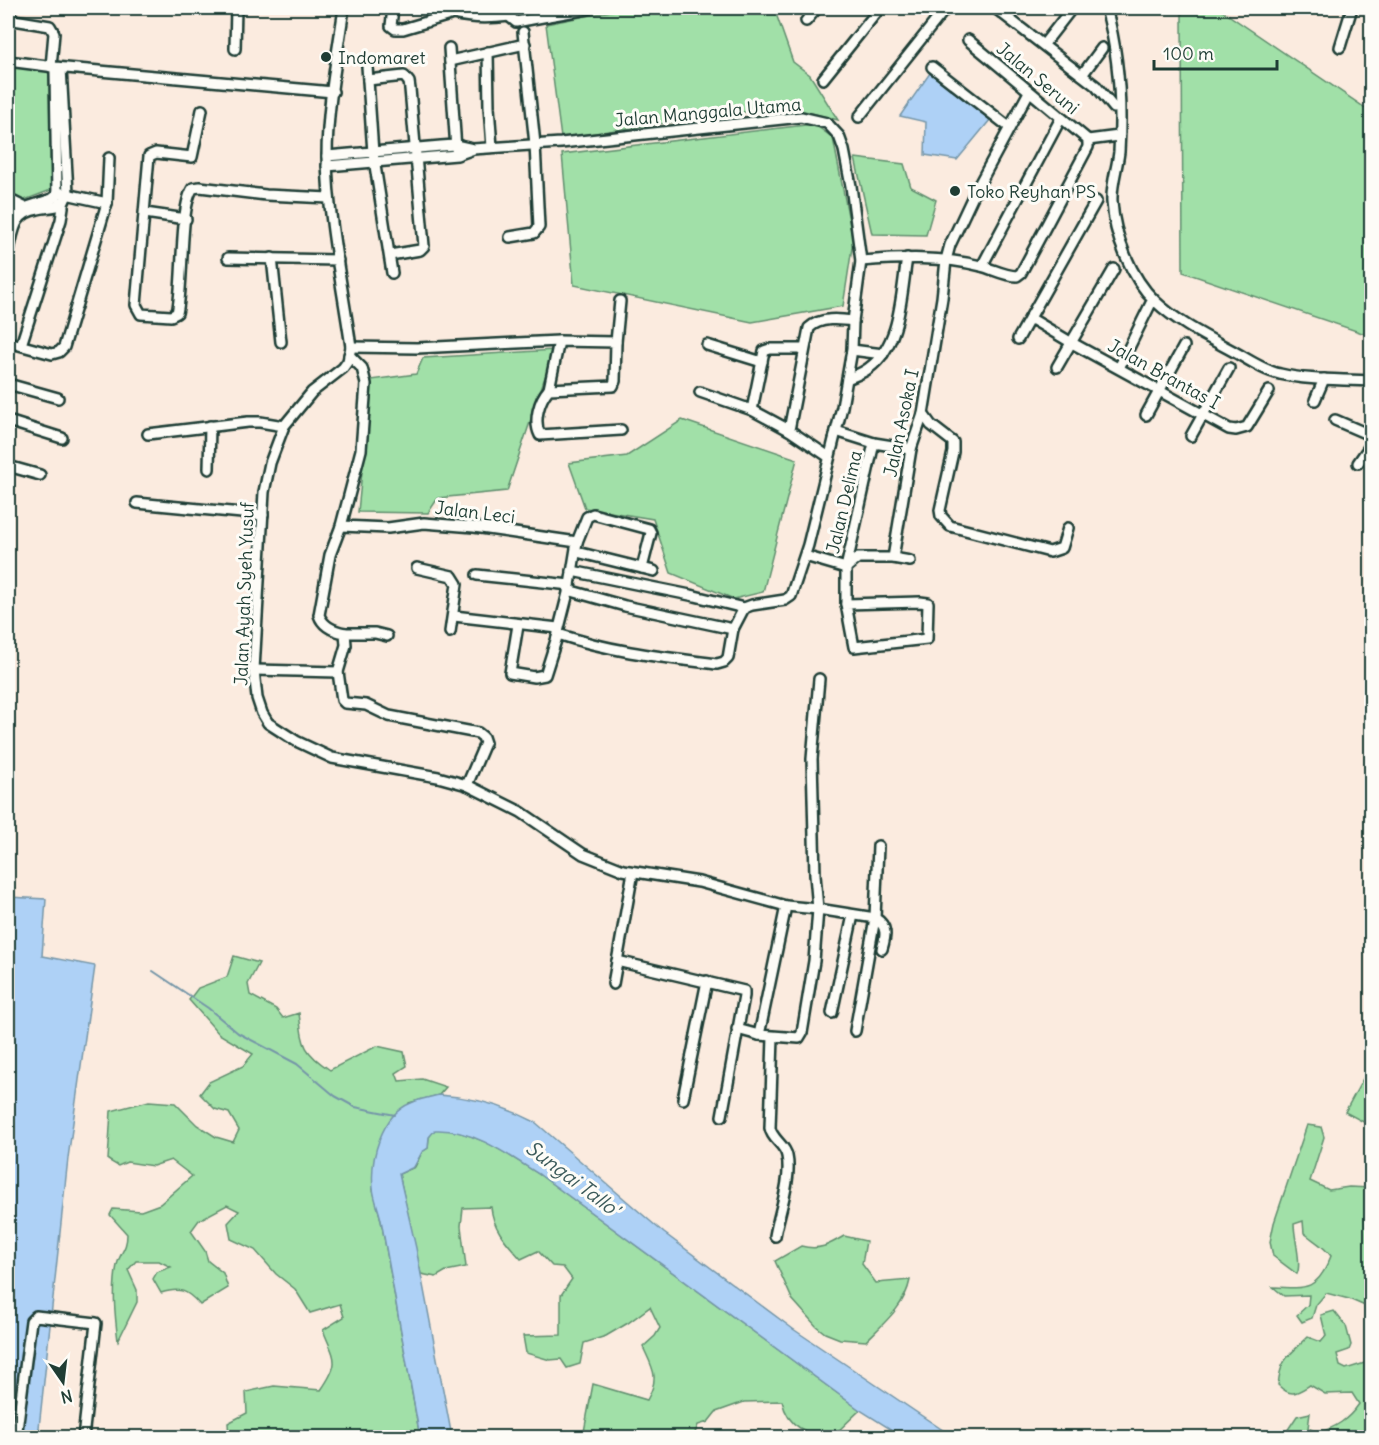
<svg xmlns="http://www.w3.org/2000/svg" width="1379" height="1445" viewBox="0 0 1379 1445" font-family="Delius,sans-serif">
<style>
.green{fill:#a1e0a8;stroke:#608e6e;stroke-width:1.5}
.water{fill:#aed1f6;stroke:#7596a8;stroke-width:1.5}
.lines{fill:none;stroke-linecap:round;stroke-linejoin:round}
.stream{stroke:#7596a8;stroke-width:2}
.street-casing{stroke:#1f3d34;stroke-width:14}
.street{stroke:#fdfcf7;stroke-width:9}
.poi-dot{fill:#1f3d34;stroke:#fdfcf7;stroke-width:2}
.labels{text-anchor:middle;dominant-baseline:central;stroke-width:6;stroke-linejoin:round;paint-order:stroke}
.poi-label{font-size:18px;fill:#1f3d34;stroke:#fdfcf7;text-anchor:start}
.street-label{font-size:18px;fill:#1f3d34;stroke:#fdfcf7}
.water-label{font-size:20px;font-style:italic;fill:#3c5b5b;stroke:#fdfcf7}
</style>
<rect width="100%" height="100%" fill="#fbebdf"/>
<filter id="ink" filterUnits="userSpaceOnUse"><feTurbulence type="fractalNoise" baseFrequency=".0167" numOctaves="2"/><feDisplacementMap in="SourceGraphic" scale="12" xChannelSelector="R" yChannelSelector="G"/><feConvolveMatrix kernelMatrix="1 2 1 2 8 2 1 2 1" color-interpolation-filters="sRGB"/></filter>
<g filter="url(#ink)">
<g class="green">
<path d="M626 8H774L793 62 810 75 838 120 804 111 740 112 561 138 546 24Z"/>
<path d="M1182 8H1218L1371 112V336L1183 272Z"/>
<path d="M8 65 49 71 51 190 22 201 8 193Z"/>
<path d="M814 124 833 138 853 241 843 306 752 322 574 285 562 154Z"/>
<path d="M855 158 904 164 911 187 936 200 926 235 872 234Z"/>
<path d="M554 350 507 491 438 498 428 513 358 512 371 380 416 374 423 358Z"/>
<path d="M682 420 797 459 763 592 734 599 671 573 653 519 585 508 569 463 627 456Z"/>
<path d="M234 956 259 963 248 984 250 995 276 1009 283 1018 299 1013C303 1045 302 1051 330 1070L377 1046 404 1052 407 1066 396 1073 399 1081 422 1079 446 1087 439 1095 409 1103 373 1189 381 1220 420 1437H229L228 1423 247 1413 246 1392 274 1386 321 1390C341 1361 335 1360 323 1330L344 1317 340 1304 310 1313 295 1289 276 1274 255 1250 231 1239 228 1223 239 1211 227 1205 199 1220 191 1231 205 1251 208 1261 223 1273 228 1288 200 1305C187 1290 180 1287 161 1293L153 1279 157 1272 171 1267 159 1261H136L128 1270 137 1290V1302L118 1341C115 1316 112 1290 117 1265 120 1252 127 1250 127 1234L110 1215 113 1209 141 1211 160 1204 192 1176 171 1160 153 1166 127 1162 118 1166 108 1160 111 1111 149 1101 175 1103 197 1125 216 1137 233 1142 239 1130 229 1113 215 1109 200 1094 209 1082 243 1066 253 1054 219 1034 189 1000 198 988 227 977Z"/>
<path d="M1365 1075 1371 1078V1126L1345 1112Z"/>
<path d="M1307 1125 1321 1127 1324 1137 1310 1181 1329 1190 1349 1187 1371 1188 1372 1309 1349 1299 1326 1293 1316 1305 1312 1318 1302 1322 1297 1315 1308 1305 1309 1295 1284 1296 1273 1287C1307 1289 1318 1290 1331 1256 1324 1246 1314 1241 1304 1233L1303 1221 1294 1224C1294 1237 1302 1264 1297 1274L1273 1256 1270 1242 1274 1223Z"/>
<path d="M435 1129C473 1129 509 1155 540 1175L860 1410 832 1437C807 1434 788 1428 782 1401L744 1402 716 1412 708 1422 698 1425 695 1433 703 1437H583L593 1384 647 1400C660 1377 653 1369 643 1347L655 1336 660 1328 650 1307 628 1323 606 1336 584 1343 580 1364 567 1368 561 1359 550 1360 526 1353 523 1336 561 1335V1295L572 1279 563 1267 552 1266 538 1251 521 1259C506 1242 493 1229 491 1207L463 1208 461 1226 466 1267 446 1271 436 1277 421 1274 399 1174 415 1167 422 1152 428 1148 429 1137Z"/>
<path d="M844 1236 866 1241 862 1264 876 1283 910 1280C905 1306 884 1323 866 1341L840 1339 825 1333 816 1326 792 1299 775 1261 801 1246C819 1251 829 1245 844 1236Z"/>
<path d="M1334 1311 1346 1326 1351 1345 1349 1350 1337 1354 1340 1366 1346 1369 1371 1361V1437H1285V1434L1297 1416 1310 1413 1308 1428 1318 1433C1336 1427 1348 1420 1359 1404L1352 1393 1325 1394 1310 1385C1297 1393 1291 1398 1278 1385 1281 1357 1289 1356 1308 1337L1321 1342 1326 1336 1321 1315Z"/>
</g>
<g class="water">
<path d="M930 73 990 120 957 160 925 155 926 122 900 116Z"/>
<path d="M8 897 46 899 42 956 95 966 68 1158 38 1437H8Z"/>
<path d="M439 1095C472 1097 505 1106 535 1122L664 1233 793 1329 953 1437H903L860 1410 540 1175C510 1156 472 1128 435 1130L429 1137 428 1148 422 1152 414 1167 399 1174 416 1248 452 1437H420L381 1220C379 1210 374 1199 373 1188 370 1159 381 1115 411 1103 420 1099 430 1097 439 1095Z"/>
</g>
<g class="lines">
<path class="stream" d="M153 971 208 1008 238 1033 297 1064 335 1096 355 1107 395 1115"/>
<defs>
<g id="street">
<path d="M344 8C337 57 327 107 327 157 328 220 342 284 351 347L348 361 343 368 312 392 284 426 270 463 264 492 254 670 257 698 262 713 268 723 296 741 332 758 438 777 467 785 521 812 583 854 623 870 699 882 786 906 818 909 875 918 855 1031"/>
<path d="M393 8 391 26 395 29H403L450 15"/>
<path d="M429 8C461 17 477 20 510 16"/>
<path d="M509 8 511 18 516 22 548 16"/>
<path d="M546 8 548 16 588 9"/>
<path d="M995 8 1096 86 1114 108"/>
<path d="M1106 8C1119 55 1122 103 1119 152 1117 169 1111 185 1112 202 1114 235 1131 278 1155 301 1177 322 1205 336 1231 350 1246 358 1264 371 1280 374 1310 381 1342 379 1372 381"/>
<path d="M8 19 50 26 54 33 51 67"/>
<path d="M806 21 817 8"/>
<path d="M968 40 1088 140"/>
<path d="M1044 44 1072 8"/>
<path d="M1340 47 1352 8"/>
<path d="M449 48 456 149"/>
<path d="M235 49 236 8"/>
<path d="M488 52 489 107 492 147"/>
<path d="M8 61 55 67 333 92"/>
<path d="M450 61 525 44"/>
<path d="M367 66 373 153 392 273"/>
<path d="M932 67 1009 127"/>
<path d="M1082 75 1102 48"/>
<path d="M823 79 880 8"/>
<path d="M368 80 404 76 409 82 410 89 424 246 420 250 390 255"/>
<path d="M202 110 192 157 156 153 149 156 136 305 141 314 171 316 177 313C184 285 179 207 193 188L200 187 266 195 329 198"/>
<path d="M859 117 946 8"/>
<path d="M1088 140 1119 136"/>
<path d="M327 156 441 146 455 145 473 149 561 143 801 117 827 123 839 136 844 150 851 186 861 261 853 321 852 350 842 407 808 545 791 596 785 600 752 605 744 608 733 629 728 658 724 662 717 664C661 657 612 652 558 634L545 675 534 677 510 673 518 625"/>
<path d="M327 166 457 155 471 150"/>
<path d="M8 199 24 207"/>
<path d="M107 203 109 158"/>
<path d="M145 213 186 219"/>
<path d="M10 226 14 213 18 210 52 199 57 195 55 72"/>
<path d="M510 237 534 233 539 227 535 144 523 32"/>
<path d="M8 254C14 233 12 213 38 209 47 207 54 208 63 204L68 193 61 68"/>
<path d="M228 258 338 260"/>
<path d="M272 258 281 342"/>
<path d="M861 261C901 258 942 256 981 266 993 269 1004 276 1017 276L1021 273 1088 147V140"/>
<path d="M982 266 1061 118"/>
<path d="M1030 318 1072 343 1229 429 1236 430 1247 427 1269 391"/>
<path d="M1018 339 1096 201"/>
<path d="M8 342 52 354 59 352 64 347 107 203 57 192"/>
<path d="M616 342 620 301"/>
<path d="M21 345 61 220 63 207 60 202"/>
<path d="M707 345 762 362"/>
<path d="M351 347 417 348 559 341 616 342 615 381 613 386 549 389C539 400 533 421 540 435L621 430"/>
<path d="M852 350 883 354"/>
<path d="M349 355 362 368 366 384 361 450 341 526 330 555 319 615C323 627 334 631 345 633L346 645 338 672 342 700 345 703 366 705 389 716 478 733 483 737 485 743 467 785"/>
<path d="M1057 367 1114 269"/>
<path d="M1119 368 1153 299"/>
<path d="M847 379C854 376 863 373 869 368 901 345 901 294 907 258"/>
<path d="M8 384 58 398"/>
<path d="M549 389 559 341"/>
<path d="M700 392 752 410 789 430 829 457"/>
<path d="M1315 400 1324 379"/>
<path d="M752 410 764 351 770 349H804"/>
<path d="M923 414 931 425 953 442V452L940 510 941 516 950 526 1050 552 1062 548 1068 528"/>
<path d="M1146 415 1184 346"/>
<path d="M1335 420 1372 436"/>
<path d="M8 421 62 438"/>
<path d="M789 430 809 328C820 317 839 319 853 321"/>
<path d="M836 431 874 443 911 449"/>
<path d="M148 434 248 422H260L284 426"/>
<path d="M1191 436 1229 368"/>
<path d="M1358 463 1372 443"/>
<path d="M8 466 40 475"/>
<path d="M209 469 210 426"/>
<path d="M137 503 263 515"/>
<path d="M341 526 388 528 424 523 474 527 577 542 587 517 593 514 649 529 651 533 642 568"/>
<path d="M577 552 654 571"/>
<path d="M805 556 846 568"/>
<path d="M893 558 910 561"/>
<path d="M417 568 452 576 457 584 450 632"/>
<path d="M846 568 858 558H893L911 449 923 414 942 298 946 260 950 245 974 194 1029 92"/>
<path d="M572 571 695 596 744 608"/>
<path d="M477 575 570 585"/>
<path d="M568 590 625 606 733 629"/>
<path d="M920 602 928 603 927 639 854 647 846 604Z"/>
<path d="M846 604V568L874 443"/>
<path d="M454 616 558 628"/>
<path d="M558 632 570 585 577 542"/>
<path d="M345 633H375L387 636"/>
<path d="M254 670 338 672"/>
<path d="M878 846 875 918C888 926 886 936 882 949"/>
<path d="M786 906 759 1035 799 1038 802 1033 814 961 818 909 815 875 812 759 819 679"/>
<path d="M617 961 744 991V996L722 1116"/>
<path d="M613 984 633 872"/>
<path d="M832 1013 853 915"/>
<path d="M737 1029 759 1035"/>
<path d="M773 1037 770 1128C772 1140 785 1144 787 1156 792 1179 779 1212 775 1236"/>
<path d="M683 1099 707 981"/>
<path d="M16 1438 31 1321 36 1316 96 1323 83 1438"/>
</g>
</defs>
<use href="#street" class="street-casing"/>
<use href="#street" class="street"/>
</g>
</g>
<g class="poi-dot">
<circle cx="326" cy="57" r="6"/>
<circle cx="955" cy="191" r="6"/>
</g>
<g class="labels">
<g class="poi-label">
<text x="338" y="57">Indomaret</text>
<text x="967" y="191">Toko Reyhan PS</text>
</g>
<g class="street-label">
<text transform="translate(1038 78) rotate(40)">Jalan Seruni</text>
<text transform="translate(708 112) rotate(-5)">Jalan Manggala Utama</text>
<text transform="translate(1164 374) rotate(29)">Jalan Brantas I</text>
<text transform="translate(901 423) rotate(-78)">Jalan Asoka I</text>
<text transform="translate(844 502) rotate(-77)">Jalan Delima</text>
<text transform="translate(475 512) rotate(7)">Jalan Leci</text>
<text transform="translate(244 594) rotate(-88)">Jalan Ayah Syeh Yusuf</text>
</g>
<g class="water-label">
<text transform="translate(573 1178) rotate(37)">Sungai Tallo'</text>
</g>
</g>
<rect width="1379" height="1445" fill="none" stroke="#fdfcf7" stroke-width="30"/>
<rect x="15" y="15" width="1349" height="1415" fill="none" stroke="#1f3d34" stroke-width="2" filter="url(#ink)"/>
<g transform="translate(63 1382) rotate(166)" stroke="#fdfcf7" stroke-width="4.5" paint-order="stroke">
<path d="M0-4.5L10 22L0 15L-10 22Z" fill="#1f3d34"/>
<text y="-9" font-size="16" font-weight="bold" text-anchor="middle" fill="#1f3d34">N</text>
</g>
<path d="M1154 60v9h123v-9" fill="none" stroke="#1f3d34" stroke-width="3"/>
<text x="1163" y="60" font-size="18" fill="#1f3d34" stroke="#fdfcf7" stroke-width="4.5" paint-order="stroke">100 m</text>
</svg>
